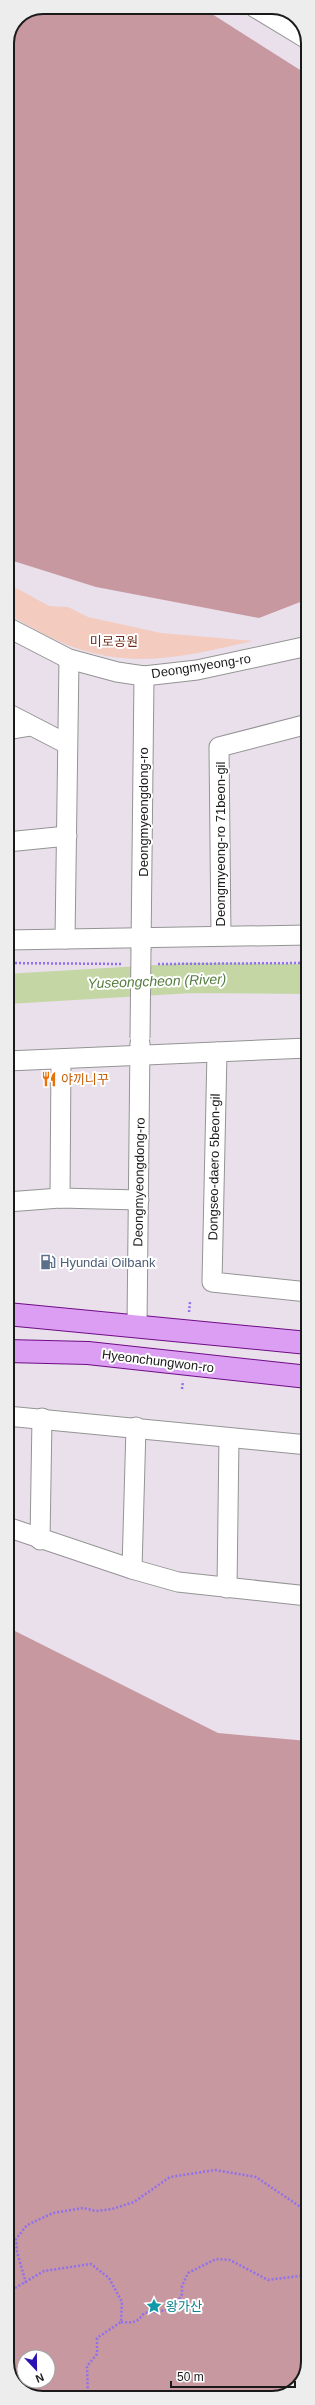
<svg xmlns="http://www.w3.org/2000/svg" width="315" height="2405" viewBox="0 0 315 2405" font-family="Arial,'Noto Sans KR',sans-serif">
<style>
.forest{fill:#c7989f;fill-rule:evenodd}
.park{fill:#f3cbbf}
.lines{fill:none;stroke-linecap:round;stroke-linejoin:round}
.river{stroke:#c3d6a4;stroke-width:30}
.minor-casing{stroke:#949494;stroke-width:21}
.major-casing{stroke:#6f0c85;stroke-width:24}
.path{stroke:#9070ed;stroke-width:2.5;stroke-dasharray:2 2;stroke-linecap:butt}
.minor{stroke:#fff;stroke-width:19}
.major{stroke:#db9ef3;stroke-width:22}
.minor-bridge-casing{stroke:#949494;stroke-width:21;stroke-linecap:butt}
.minor-bridge{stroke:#fff;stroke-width:19}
.labels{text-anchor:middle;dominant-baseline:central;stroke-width:4;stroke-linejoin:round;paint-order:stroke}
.park-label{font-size:13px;fill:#6d2914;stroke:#fff}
.street-label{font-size:13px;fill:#1a1a1a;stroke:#fff}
.food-label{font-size:13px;fill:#c56008;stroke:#fff;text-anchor:start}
.service-label{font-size:13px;fill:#4e5e75;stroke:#fff;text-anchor:start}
.culture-label{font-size:13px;fill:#0d838f;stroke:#fff;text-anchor:start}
.water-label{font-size:14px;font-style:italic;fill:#557d40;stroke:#fff}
.rim{fill:none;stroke:#1a1a1a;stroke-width:2}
</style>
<rect width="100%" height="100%" fill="#e9e0eb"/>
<g class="forest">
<path d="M43 7H201L308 75V599L259 618 96 587 7 559V43L18 17Z"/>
<path d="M7 1627 218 1733 308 1741V2362L299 2386 275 2398H38L17 2387 7 2365ZM24 2357H48V2381H24Z"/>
</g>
<path class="park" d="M7 583 49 606 68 607 88 617 161 633 253 641C190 655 137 670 73 647 51 639 28 625 7 614Z"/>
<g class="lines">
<path class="river" d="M7 989 191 978 308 979"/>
<defs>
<g id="minor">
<path d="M254 7 307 39"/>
<path d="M7 627 69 659 117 672 144 676 197 670 308 646"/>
<path d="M7 713 67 744"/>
<path d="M7 730 31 726"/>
<path d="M7 842 67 836"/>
<path d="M221 936 219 747 308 724"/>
<path d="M65 939 69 659"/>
<path d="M7 940 308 935"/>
<path d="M141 949 144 676"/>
<path d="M217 1052 212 1282 308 1292"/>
<path d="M7 1061 308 1048"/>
<path d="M60 1198 61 1059"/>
<path d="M7 1202 60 1198 139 1200"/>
<path d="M137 1326 140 1043"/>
<path d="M7 1416 308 1445"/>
<path d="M7 1527 132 1569 178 1582 308 1596"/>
<path d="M40 1540 42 1418"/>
<path d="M132 1569 136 1427"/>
<path d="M227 1588 229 1438"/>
</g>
<g id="major">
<path d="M7 1314 308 1343"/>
<path d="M7 1351 88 1353 308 1377"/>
</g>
</defs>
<use href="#minor" class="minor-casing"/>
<use href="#major" class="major-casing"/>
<g class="path">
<path d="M7 963 123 964"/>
<path d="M158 964 308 963"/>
<path d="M189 1312 190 1302"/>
<path d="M182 1389 183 1381"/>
<path d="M26 2283 17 2252 16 2239 27 2225 53 2213 83 2208 96 2211 112 2209 134 2202 170 2177 215 2170 256 2177 302 2208 308 2209"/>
<path d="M7 2288H15L44 2271 91 2264 109 2278 122 2302 121 2322 97 2338V2354L87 2366 88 2398"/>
<path d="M121 2322C133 2323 137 2323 144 2313L174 2309 182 2294V2286L188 2273 216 2259 230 2260 268 2280 308 2275"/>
</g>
<use href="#minor" class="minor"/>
<use href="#major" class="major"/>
<defs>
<path id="minor-bridge" d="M140 1038 141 949"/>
</defs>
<use href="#minor-bridge" class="minor-bridge-casing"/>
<use href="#minor-bridge" class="minor-bridge"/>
</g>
<defs>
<symbol id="restaurant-bare" viewBox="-9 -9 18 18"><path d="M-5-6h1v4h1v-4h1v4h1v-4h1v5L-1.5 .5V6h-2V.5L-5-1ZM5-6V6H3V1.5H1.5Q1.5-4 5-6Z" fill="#e8710a" stroke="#fff" stroke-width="2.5" paint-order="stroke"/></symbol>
<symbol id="fuel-bare" viewBox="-9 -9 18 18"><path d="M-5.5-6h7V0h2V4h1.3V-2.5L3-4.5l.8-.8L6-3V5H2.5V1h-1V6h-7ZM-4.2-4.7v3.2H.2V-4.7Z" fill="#5c6f8a" stroke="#fff" stroke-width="2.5" paint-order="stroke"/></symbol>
<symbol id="sight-bare" viewBox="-9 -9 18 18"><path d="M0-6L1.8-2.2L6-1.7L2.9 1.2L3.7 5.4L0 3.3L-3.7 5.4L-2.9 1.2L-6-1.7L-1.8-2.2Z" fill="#0f9aa8" stroke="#fff" stroke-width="2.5" paint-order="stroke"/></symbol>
</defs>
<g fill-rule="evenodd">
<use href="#restaurant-bare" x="38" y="1068" width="22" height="22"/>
<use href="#fuel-bare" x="37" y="1251" width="22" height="22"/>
<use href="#sight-bare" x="143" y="2295" width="22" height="22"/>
</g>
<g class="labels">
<g class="park-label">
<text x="114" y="641">미로공원</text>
</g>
<g class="street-label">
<text transform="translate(201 666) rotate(-9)">Deongmyeong-ro</text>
<text transform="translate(143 812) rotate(-90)">Deongmyeongdong-ro</text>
<text transform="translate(220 844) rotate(-90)">Deongmyeong-ro 71beon-gil</text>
<text transform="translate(214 1167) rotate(-89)">Dongseo-daero 5beon-gil</text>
<text transform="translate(139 1182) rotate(-89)">Deongmyeongdong-ro</text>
<text transform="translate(158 1361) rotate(7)">Hyeonchungwon-ro</text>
</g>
<g class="food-label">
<text x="61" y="1079">야끼니꾸</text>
</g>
<g class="service-label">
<text x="60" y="1262">Hyundai Oilbank</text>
</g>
<g class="culture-label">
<text x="166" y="2306">왕가산</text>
</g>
<g class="water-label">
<text transform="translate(157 981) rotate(-2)">Yuseongcheon (River)</text>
</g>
</g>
<path d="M0 0H315V2405H0ZM43 14H272A29 29 0 0 1 301 43V2362A29 29 0 0 1 272 2391H43A29 29 0 0 1 14 2362V43A29 29 0 0 1 43 14Z" fill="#ededed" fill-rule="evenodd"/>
<path class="rim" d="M43 14H272A29 29 0 0 1 301 43V2362A29 29 0 0 1 272 2391H43A29 29 0 0 1 14 2362V43A29 29 0 0 1 43 14Z"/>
<g transform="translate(36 2369) rotate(158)"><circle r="19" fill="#ffffff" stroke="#a3a3a3"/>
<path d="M0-3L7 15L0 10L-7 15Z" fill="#2911b4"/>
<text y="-6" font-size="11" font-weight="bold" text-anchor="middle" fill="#1a1a1a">N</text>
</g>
<path d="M171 2381v6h124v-6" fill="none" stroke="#1a1a1a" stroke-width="2"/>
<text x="177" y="2381" font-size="12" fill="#1a1a1a" stroke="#ffffff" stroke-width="3" paint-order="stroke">50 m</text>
</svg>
